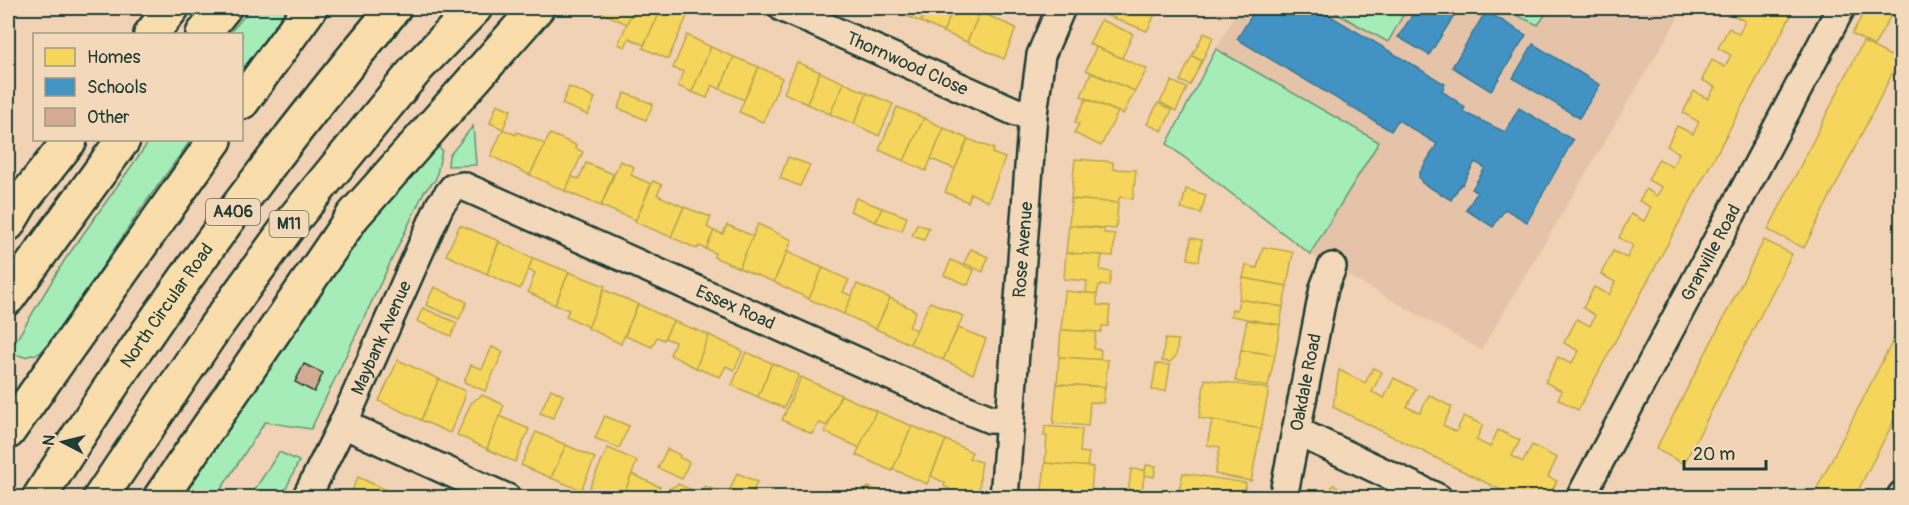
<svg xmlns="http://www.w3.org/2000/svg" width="1909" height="505" viewBox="0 0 1909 505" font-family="Pangolin,sans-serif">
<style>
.built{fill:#e5c3a8}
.green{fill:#a6ecb8;stroke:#629476;stroke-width:1.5}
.homes{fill:#f6d55c;stroke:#b6a750;stroke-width:1.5}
.schools{fill:#4393c3;stroke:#387998;stroke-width:1.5}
.building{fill:#d5aa92;stroke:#1f3d34;stroke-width:1.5}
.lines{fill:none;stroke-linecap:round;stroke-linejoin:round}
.street-casing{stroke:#1f3d34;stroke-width:32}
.highway-casing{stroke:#1f3d34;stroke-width:38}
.street{stroke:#f3d9ba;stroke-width:27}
.highway{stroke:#f9deab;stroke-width:33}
.labels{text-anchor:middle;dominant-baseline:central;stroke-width:6;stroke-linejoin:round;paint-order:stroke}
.shield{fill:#f3d9ba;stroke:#5f6c5c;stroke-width:1.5}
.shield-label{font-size:16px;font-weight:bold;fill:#1f3d34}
.street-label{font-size:18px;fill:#1f3d34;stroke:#f3d9ba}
</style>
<rect width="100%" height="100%" fill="#f1d2b4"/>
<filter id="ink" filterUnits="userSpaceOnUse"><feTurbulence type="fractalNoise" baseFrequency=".0167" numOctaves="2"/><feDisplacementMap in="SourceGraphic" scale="12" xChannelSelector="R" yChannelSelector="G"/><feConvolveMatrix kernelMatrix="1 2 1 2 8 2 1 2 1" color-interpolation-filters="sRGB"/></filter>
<g filter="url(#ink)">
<path class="built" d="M1238 8H1684L1481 350 1310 254 1167 144Z"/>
<g class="green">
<path d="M251 8H288L242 70V34H229Z"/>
<path d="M1327 8H1407L1388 42Z"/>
<path d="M1501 8H1550L1538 25Z"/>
<path d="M1216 49 1379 142 1310 254 1167 144Z"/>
<path d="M473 126 476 165 448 166 449 156Z"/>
<path d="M150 140H191L141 209 58 333 40 353 24 357 9 352 64 261Z"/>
<path d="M432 143 442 150 436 179 424 192 311 429 265 422 216 497 174 498 269 349Z"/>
<path d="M279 452 299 461 282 497H250Z"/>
</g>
<g class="homes">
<path d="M602 8H634L627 24 600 12Z"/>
<path d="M634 8H662L644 45 629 38 625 47 618 44Z"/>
<path d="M662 8H674L688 14 668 59 643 48Z"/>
<path d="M896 8H927L921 22 895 11Z"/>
<path d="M927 8H954L943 32 921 22Z"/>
<path d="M954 8H971L980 12 967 42 943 32Z"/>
<path d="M1106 8H1152L1157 10 1147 31 1103 14Z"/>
<path d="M1737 8H1795L1578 410 1558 399 1562 391 1545 382 1558 357 1571 364 1579 351 1564 343 1577 319 1590 326 1595 315 1583 308 1594 287 1609 295 1615 282 1601 274 1613 251 1627 258 1633 245 1619 238 1631 214 1644 221 1651 207 1639 201 1646 189 1657 196 1662 187 1648 180 1659 159 1672 167 1679 153 1667 146 1677 126 1693 134 1699 122 1683 113 1694 91 1708 99 1715 87 1702 80 1712 60 1725 67 1731 55 1718 48 1729 28 1739 34 1745 21 1733 15Z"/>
<path d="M1866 8H1878L1891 15 1874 46 1852 34Z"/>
<path d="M980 12 1016 28 1004 59 967 42Z"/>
<path d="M1101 20 1133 34 1122 58 1089 44Z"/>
<path d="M1204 33 1213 37 1202 61 1192 56Z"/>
<path d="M687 35 711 47 692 92 678 86 684 72 673 68Z"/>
<path d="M1863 42 1899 60 1804 248 1768 230Z"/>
<path d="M711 47 734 57 720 89 712 85 707 98 692 92Z"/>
<path d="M1096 47 1147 69 1135 91 1086 70Z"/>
<path d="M1192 56 1202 61 1190 85 1180 81Z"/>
<path d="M734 57 759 67 744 100 720 89Z"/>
<path d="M797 62 820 72 807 104 784 93Z"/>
<path d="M759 67 782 78 763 122 739 112Z"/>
<path d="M820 72 844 83 830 114 807 104Z"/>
<path d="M1091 73 1135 91 1123 114 1081 96Z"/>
<path d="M1172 81 1187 88 1176 111 1160 102Z"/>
<path d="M844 83 867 93 854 124 830 114Z"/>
<path d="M569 87 595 98 588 115 562 104Z"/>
<path d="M625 93 653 104 646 120 618 108Z"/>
<path d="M867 93 893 104 879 136 854 124Z"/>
<path d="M1086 99 1118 112 1101 146 1074 133 1079 124 1075 122Z"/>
<path d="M1158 103 1172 110 1162 131 1147 124Z"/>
<path d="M497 104 511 110 503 129 490 123Z"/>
<path d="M897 107 924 118 904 161 879 150Z"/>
<path d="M924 118 944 128 926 171 904 161Z"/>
<path d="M944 128 968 139 955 169 931 159Z"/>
<path d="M503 129 516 135 517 132 545 144 530 175 491 156Z"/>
<path d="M550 134 576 145 575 148 583 152 565 191 530 175Z"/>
<path d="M968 139 994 149 992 153 1005 158 988 202 971 193 968 202 945 192Z"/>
<path d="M788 157 810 165 800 186 780 178Z"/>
<path d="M1075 159 1113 162V169L1136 170 1133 199 1120 197 1118 203 1071 199Z"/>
<path d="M620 161 634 167 631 175 651 184 636 220 601 206Z"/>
<path d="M586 163 613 174 601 206 565 191 572 177 579 179Z"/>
<path d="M653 181 662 185 657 195 684 207 671 237 635 222Z"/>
<path d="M1186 189 1206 195 1201 213 1181 209Z"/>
<path d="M856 198 882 208 876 222 850 211Z"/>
<path d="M1071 199 1118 203 1116 229 1069 225Z"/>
<path d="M684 207 711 217 707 227 714 231 706 249 699 246 697 249 671 237Z"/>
<path d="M882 208 907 217 902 231 876 222Z"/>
<path d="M758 224 792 240 774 282 739 268Z"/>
<path d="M917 224 929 228 924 240 912 236Z"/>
<path d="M460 225 499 241 487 274 446 255Z"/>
<path d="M727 225 753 236 739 268 714 257 715 253 706 249 714 231 723 234Z"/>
<path d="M1069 225 1104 229V233L1115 234 1113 256 1066 253Z"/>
<path d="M1191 238 1202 240 1199 261 1188 259Z"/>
<path d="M1764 240 1792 254 1684 464 1656 449Z"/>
<path d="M499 242 533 258 520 289 487 274Z"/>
<path d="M1263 247 1293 252 1287 286 1243 278 1246 265 1257 268Z"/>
<path d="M971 249 988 257 983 272 964 263Z"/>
<path d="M787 252 823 268 809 299 774 282Z"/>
<path d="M1066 253 1102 255 1100 270 1111 272 1109 286 1099 285 1097 294 1086 293 1087 281 1064 279Z"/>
<path d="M533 258 569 272 555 305 528 292 535 273 528 270Z"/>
<path d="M951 260 974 270 968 285 944 275Z"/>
<path d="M823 268 849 280 843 292 852 296 844 314 809 299Z"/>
<path d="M569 272 605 286 589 327 566 316 569 310 555 305Z"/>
<path d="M1243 278 1287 286 1283 307 1239 299Z"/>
<path d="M857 284 890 298 876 329 844 314Z"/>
<path d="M434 287 467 302 459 319 426 305Z"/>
<path d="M604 290 638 304 621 344 588 328Z"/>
<path d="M1065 291 1097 294V305L1110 306 1108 326H1102L1101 332 1061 330Z"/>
<path d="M890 298 916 311 909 327 917 330 910 344 876 329Z"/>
<path d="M1239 299 1283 307 1280 325 1231 316 1232 309 1237 310Z"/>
<path d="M930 302 963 316 943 360 910 344Z"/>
<path d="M638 304 673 321 664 340 657 337 652 347 625 336Z"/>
<path d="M423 308 457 323 451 336 417 321Z"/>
<path d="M1247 320 1280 325 1275 355 1241 350Z"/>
<path d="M673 321 709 335 696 368 670 355 675 342 665 338Z"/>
<path d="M1902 323V405L1854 498H1812Z"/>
<path d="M958 328 986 339 973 374 943 360Z"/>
<path d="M1061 330 1096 332 1094 349 1101 350 1100 360 1059 357Z"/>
<path d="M709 335 743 351 734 370 726 366 720 377 696 368Z"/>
<path d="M1165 339 1178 340 1176 356 1170 362 1162 361Z"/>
<path d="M492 347 503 352 485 391 464 382 471 365 482 369Z"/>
<path d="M1241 350 1275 355 1268 387 1235 381Z"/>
<path d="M746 352 772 363 758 397 732 385Z"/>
<path d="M1059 357 1108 360 1105 387 1057 384Z"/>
<path d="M398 360 439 379 421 420 379 401Z"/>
<path d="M772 363 799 375 784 408 758 397Z"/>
<path d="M1156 364 1170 365 1166 391 1152 390Z"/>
<path d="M1373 368 1382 372 1372 392 1384 398 1394 378 1416 389 1407 407 1420 413 1429 395 1452 407 1443 425 1456 432 1464 416 1483 425 1476 440 1490 447 1498 430 1520 440 1512 456 1523 462 1532 445 1557 458 1548 477 1557 481 1548 498H1517L1333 407 1339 370 1365 383Z"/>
<path d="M801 377 841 395 827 426 819 423 812 434 782 420Z"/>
<path d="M439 379 465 391 464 400 450 433 421 420Z"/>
<path d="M1205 379 1269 389 1261 429 1199 418Z"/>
<path d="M1057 384 1105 387 1103 403 1090 402 1088 426 1053 423Z"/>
<path d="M551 389 563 395 553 418 540 413Z"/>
<path d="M482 395 504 405 487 449 457 435 471 403Z"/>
<path d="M841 395 876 411 860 448 825 432Z"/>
<path d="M876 411 912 426 892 471 856 455Z"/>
<path d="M499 416 529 429 515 462 487 449Z"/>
<path d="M605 416 629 426 619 448 595 438Z"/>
<path d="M1212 420 1261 429 1251 481 1215 474 1220 447 1207 445Z"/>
<path d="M912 426 946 440 927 484 893 469Z"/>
<path d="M1045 426 1082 429 1080 452 1089 453 1087 467 1045 463 1047 436H1044Z"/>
<path d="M536 432 566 445 551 478 521 465Z"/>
<path d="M946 440 972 452 969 458 981 462 979 498H968L954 492 944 486 945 483 931 476Z"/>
<path d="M566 445 595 458 581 490 551 478Z"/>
<path d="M608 448 637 461 622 498H597L587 493Z"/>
<path d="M667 449 680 455 679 457 689 462 682 479 658 468Z"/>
<path d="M1045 463 1093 467 1091 493 1042 490Z"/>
<path d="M1146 465 1156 466 1154 477 1145 475Z"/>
<path d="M1131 469 1145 470 1141 497 1128 496Z"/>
<path d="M737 473 757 482 750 498H741L729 492Z"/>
<path d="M1183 473 1246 483 1243 498H1177Z"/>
<path d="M632 474 660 487 656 498H622Z"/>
<path d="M358 477 393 493 391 498H349Z"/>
<path d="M678 484 701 494 699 498H664L667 490Z"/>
<path d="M1333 485 1358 498H1327Z"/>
<path d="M705 486 727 496 726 498H699Z"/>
<path d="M868 487 880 491 878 498 863 497Z"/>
<path d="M1042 490 1093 494V498H1042Z"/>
</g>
<g class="schools">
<path d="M1253 8H1317L1445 84 1442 91 1465 107 1463 112 1505 132 1519 108 1573 140 1527 222 1505 209 1493 227 1466 210 1477 193 1472 189 1485 168 1475 162 1462 185 1461 184 1451 200 1422 183 1419 177V174L1437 144 1398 120 1391 131 1237 39 1255 10Z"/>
<path d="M1417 8H1459L1429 55 1398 37Z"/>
<path d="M1486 11 1526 35 1491 91 1452 67Z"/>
<path d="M1533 44 1600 85 1579 118 1513 78Z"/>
</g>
<path class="building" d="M304 364 323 373 314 392 295 382Z"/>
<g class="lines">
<defs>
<g id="street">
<path id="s1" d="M783 8 1016 112 1033 114"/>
<path d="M343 424 507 498"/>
<path d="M1296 431 1438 498"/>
<path id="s2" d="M306 498 343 424 440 205 453 188 463 186 958 406 990 419 1010 420"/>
<path id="s3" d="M1004 498 1033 114 1041 55 1061 8"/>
<path id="s4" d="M1283 498 1324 288 1332 267"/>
<path id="s5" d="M1580 498 1841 8"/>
<path d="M1900 498 1902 495"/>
</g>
<g id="highway">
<path d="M151 34 172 8"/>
<path d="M203 34 224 8"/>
<path d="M242 102 310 8"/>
<path d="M8 224 21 202 70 140"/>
<path d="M8 298 123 140"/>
<path d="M8 432 215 140"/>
<path id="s6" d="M39 498C146 326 265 163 394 8"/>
<path d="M100 498 211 333 293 220 418 67 475 8"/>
<path d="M160 498 353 216 537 8"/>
</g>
</defs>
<use href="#street" class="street-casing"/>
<use href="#highway" class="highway-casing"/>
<use href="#street" class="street"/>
<use href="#highway" class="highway"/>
</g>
</g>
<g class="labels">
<g class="shield">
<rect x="206" y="199" width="54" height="26" rx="4.5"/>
<rect x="269.5" y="211" width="39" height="26" rx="4.5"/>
</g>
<g class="shield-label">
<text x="233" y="212">A406</text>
<text x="289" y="224">M11</text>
</g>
<g class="street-label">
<text stroke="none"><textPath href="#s1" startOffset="136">Thornwood Close</textPath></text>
<text stroke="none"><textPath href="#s3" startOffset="249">Rose Avenue</textPath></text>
<text stroke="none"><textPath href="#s5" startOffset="278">Granville Road</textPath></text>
<text stroke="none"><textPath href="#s6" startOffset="231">North Circular Road</textPath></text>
<text stroke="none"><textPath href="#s2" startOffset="652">Essex Road</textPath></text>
<text stroke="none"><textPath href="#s2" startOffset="177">Maybank Avenue</textPath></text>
<text stroke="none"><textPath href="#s4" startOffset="118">Oakdale Road</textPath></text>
</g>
</g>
<rect width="1909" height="505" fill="none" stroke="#f3d9ba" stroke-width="30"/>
<rect x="15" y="15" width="1879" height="475" fill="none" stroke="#1f3d34" stroke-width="2" filter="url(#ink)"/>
<rect x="33" y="33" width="210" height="108" fill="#f3d9ba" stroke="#9e9b84" stroke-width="1.5"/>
<rect x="45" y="48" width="30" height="18" fill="#f6d55c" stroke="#9e9b84" stroke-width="1.5"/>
<text x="87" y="63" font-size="18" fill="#1f3d34">Homes</text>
<rect x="45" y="78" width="30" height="18" fill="#4393c3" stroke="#9e9b84" stroke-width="1.5"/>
<text x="87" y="93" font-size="18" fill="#1f3d34">Schools</text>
<rect x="45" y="108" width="30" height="18" fill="#d5aa92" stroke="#9e9b84" stroke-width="1.5"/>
<text x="87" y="123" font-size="18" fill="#1f3d34">Other</text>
<g transform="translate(63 442) rotate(277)" stroke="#f3d9ba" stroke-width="4.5" paint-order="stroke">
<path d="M0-4.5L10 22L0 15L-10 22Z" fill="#1f3d34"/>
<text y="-9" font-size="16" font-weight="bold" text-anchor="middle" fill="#1f3d34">N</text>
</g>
<path d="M1684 460v9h82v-9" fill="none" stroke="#1f3d34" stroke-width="3"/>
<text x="1693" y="460" font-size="18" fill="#1f3d34" stroke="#f3d9ba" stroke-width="4.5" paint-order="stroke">20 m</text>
</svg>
